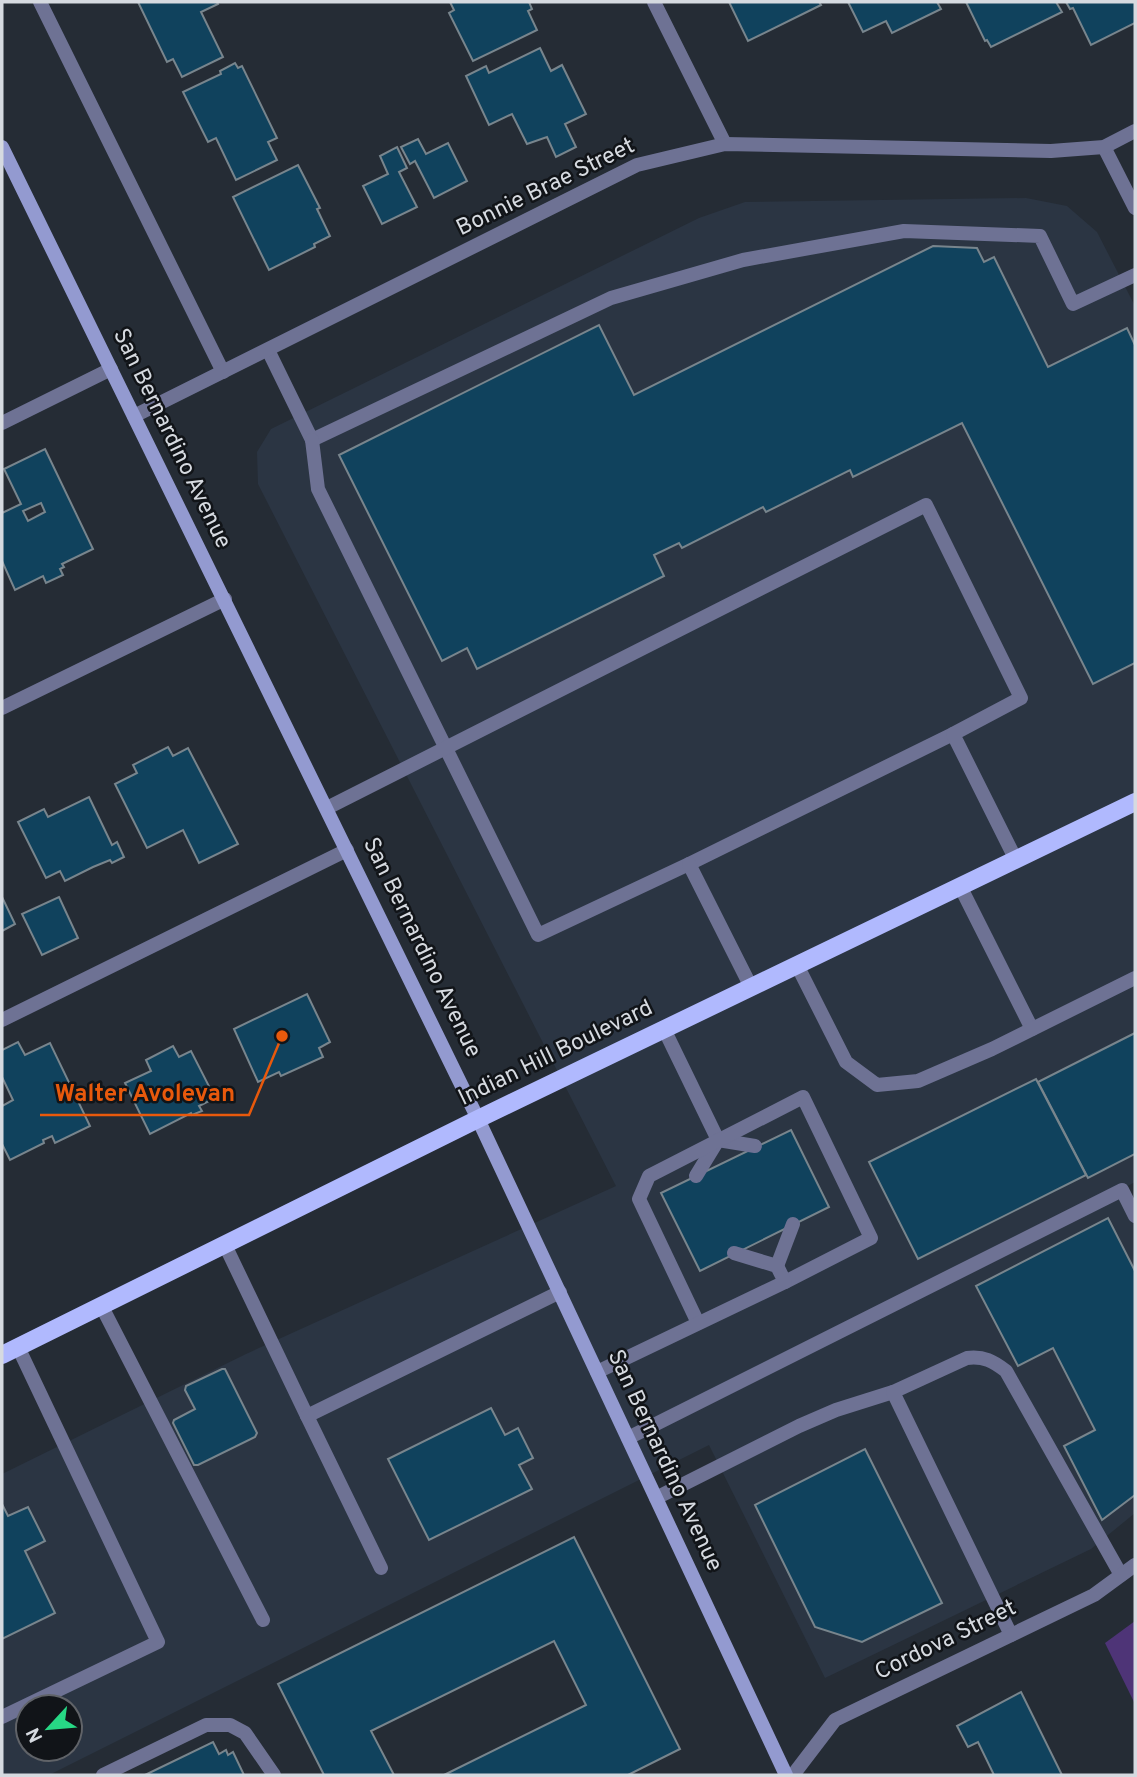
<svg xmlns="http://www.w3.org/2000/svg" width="1137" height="1777" viewBox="0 0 1137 1777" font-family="Overpass,sans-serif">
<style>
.built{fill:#2b3543;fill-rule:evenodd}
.green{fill:#4e3477}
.building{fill:#10425d;stroke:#78858d;stroke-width:2;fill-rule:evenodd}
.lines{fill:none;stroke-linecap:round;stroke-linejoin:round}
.service{stroke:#6e7294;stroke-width:14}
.minor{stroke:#6e7294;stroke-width:14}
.secondary{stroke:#939ad0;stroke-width:14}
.primary{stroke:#b0b9fe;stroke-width:18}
.labels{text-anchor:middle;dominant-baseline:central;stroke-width:5;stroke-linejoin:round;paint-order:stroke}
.street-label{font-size:23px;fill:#d6dae0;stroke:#111418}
.leader{fill:none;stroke:#e8590c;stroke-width:2.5}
.callout-dot{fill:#e8590c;stroke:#111418;stroke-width:2.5}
.callout-label{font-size:24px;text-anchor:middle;font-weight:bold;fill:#e8590c;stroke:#111418;stroke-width:5;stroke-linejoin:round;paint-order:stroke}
</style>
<rect width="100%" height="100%" fill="#252c35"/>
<path class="built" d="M1026 198 1067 206 1097 232 1135 306V1182L1124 1188 1135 1212V1513L1091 1549 825 1678 709 1445 49 1775H2V1474L246 1354 616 1186 258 484 257 452 271 429 699 218 745 202ZM28 1707H70V1749H28Z"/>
<path class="green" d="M1135 1621V1704L1105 1643Z"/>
<g class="building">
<path d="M138 2H217L218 4 201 12 223 57 182 77 173 59 167 62Z"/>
<path d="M450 2H529L532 9 528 11 537 30 473 61 449 13 454 10Z"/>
<path d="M729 2H819L821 5 748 41Z"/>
<path d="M848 2H937L941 9 892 33 886 21 863 32Z"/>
<path d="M966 2H1056L1062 12 991 47 987 40 985 41Z"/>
<path d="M1066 2H1135V23L1091 45 1073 8 1070 9Z"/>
<path d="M540 48 551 71 562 65 586 114 565 124 576 147 556 157 547 137 527 144 512 114 489 125 466 76 486 66 489 73Z"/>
<path d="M235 63 238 68 242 66 277 138 268 142 277 160 236 180 216 138 208 142 183 92 221 74 220 71Z"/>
<path d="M418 139 426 154 448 143 467 181 434 198 415 161 410 164 401 147Z"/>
<path d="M397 147 407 168 399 172 417 207 382 224 363 186 388 174 380 156Z"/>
<path d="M298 165 320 208 317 209 330 236 314 244 315 247 269 270 233 197Z"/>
<path d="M933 246 977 248 984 262 994 257 1048 367 1127 328 1135 345V663L1093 684 962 423 853 477 850 470 766 512 763 507 682 548 679 543 654 555 664 576 477 669 467 648 442 661 339 455 599 325 634 395Z"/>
<path d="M45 449 93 549 62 564 64 567 60 569 63 575 46 583 43 576 15 590 2 561V513L21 504 4 469ZM41 503 45 512 28 521 23 511Z"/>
<path d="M168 747 173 756 188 748 238 844 199 863 183 830 147 848 115 784 137 773 133 765Z"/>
<path d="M89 797 112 845 117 842 124 857 112 863 110 860 93 867 65 881 60 871 46 878 18 822 44 809 48 817Z"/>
<path d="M2 897 15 924 2 931Z"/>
<path d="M59 897 78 938 42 955 22 914Z"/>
<path d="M307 994 330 1042 319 1048 323 1057 281 1076 279 1072 258 1082 234 1029Z"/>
<path d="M1135 1033V1154L1088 1178 1038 1082Z"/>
<path d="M18 1042 25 1055 50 1043 90 1126 55 1143 52 1136 43 1140 44 1143 10 1160 2 1144V1106L13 1100 2 1077V1050Z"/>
<path d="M173 1046 179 1057 191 1051 215 1098 199 1106 202 1111 192 1115 191 1113 150 1134 125 1083 151 1071 146 1060Z"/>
<path d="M1036 1079 1086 1175 918 1259 869 1162Z"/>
<path d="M791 1130 829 1207 700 1271 661 1193Z"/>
<path d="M1108 1218 1135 1271V1495L1102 1520 1064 1446 1095 1430 1053 1348 1018 1366 976 1286Z"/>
<path d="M222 1369H225L257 1433 255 1437 198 1465H194L173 1423 174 1420 195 1409 185 1390 186 1386Z"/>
<path d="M491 1408 505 1435 518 1428 533 1458 519 1465 532 1489 429 1540 388 1459Z"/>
<path d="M865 1449 942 1603 862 1642 815 1627 755 1505Z"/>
<path d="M2 1504 8 1516 28 1507 45 1541 25 1551 55 1613 2 1639Z"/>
<path d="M574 1537 680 1749 628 1775H444L586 1705 554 1641 371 1731 394 1775H324L278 1684Z"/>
<path d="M1021 1692 1062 1775H994L978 1742 968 1747 957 1726Z"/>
<path d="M213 1742 219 1754 226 1750 228 1755 233 1752 244 1775H145Z"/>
</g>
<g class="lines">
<g class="service">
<path d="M268 350 312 440 611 298 743 260 904 231 1040 236 1073 304 1135 275"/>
<path d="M2 423 111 369"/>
<path d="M312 440 318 489 538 935 689 864 953 734"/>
<path d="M327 808 926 505 1021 698 953 734 1016 860"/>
<path d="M689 864 751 987"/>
<path d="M960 886 1032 1029"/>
<path d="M797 965 846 1062 877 1085 918 1081 992 1049 1135 978"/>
<path d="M2 1020 347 850"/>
<path d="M664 1029 718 1140 696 1176"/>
<path d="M718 1140 755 1146"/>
<path d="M225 1245 307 1416 560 1292"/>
<path d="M777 1266 793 1224"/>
<path d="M101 1305 263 1620"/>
<path d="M698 1323 639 1199 649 1176 803 1097 871 1238 785 1282"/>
<path d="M597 1372 785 1282 777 1266 734 1253"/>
<path d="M307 1416 381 1568"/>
<path d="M628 1438 1122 1190 1135 1216"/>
<path d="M656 1498 799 1426 836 1410 893 1392"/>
<path d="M1011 1635 893 1392 967 1358C984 1356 993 1361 1006 1371L1121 1575"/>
<path d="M2 1717 158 1642 18 1347"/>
<path d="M103 1775 206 1725H230L245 1733 274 1775"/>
</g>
<g class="minor">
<path d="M40 2 223 372"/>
<path d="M654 2 725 144"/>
<path d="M1104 147 1135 208"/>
<path d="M134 416 637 165 725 144 1051 151 1104 147 1135 131"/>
<path d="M2 708 225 599"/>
<path d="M793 1775 835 1720 1094 1595 1135 1565"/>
</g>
<path class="secondary" d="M2 147 478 1119 786 1775"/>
<path class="primary" d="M2 1355 478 1119 1135 802"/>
</g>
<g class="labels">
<g class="street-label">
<text transform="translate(546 188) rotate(-26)">Bonnie Brae Street</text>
<text transform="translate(171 439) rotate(64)">San Bernardino Avenue</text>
<text transform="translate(421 948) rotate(64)">San Bernardino Avenue</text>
<text transform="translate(556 1054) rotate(-26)">Indian Hill Boulevard</text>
<text transform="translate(664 1461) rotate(65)">San Bernardino Avenue</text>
<text transform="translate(946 1641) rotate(-26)">Cordova Street</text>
</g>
</g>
<path class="leader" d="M282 1036L249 1115H40"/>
<circle class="callout-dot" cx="282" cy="1036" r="7"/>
<g class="callout-label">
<text x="145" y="1101">Walter Avolevan</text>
</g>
<rect width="1137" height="1777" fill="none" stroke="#d6dae0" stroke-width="7"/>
<g transform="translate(49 1728) rotate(244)"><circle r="33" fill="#111418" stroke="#606368" stroke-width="2"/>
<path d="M0-5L12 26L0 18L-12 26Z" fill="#27d885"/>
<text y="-10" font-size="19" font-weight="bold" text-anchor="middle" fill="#d6dae0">N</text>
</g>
</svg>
